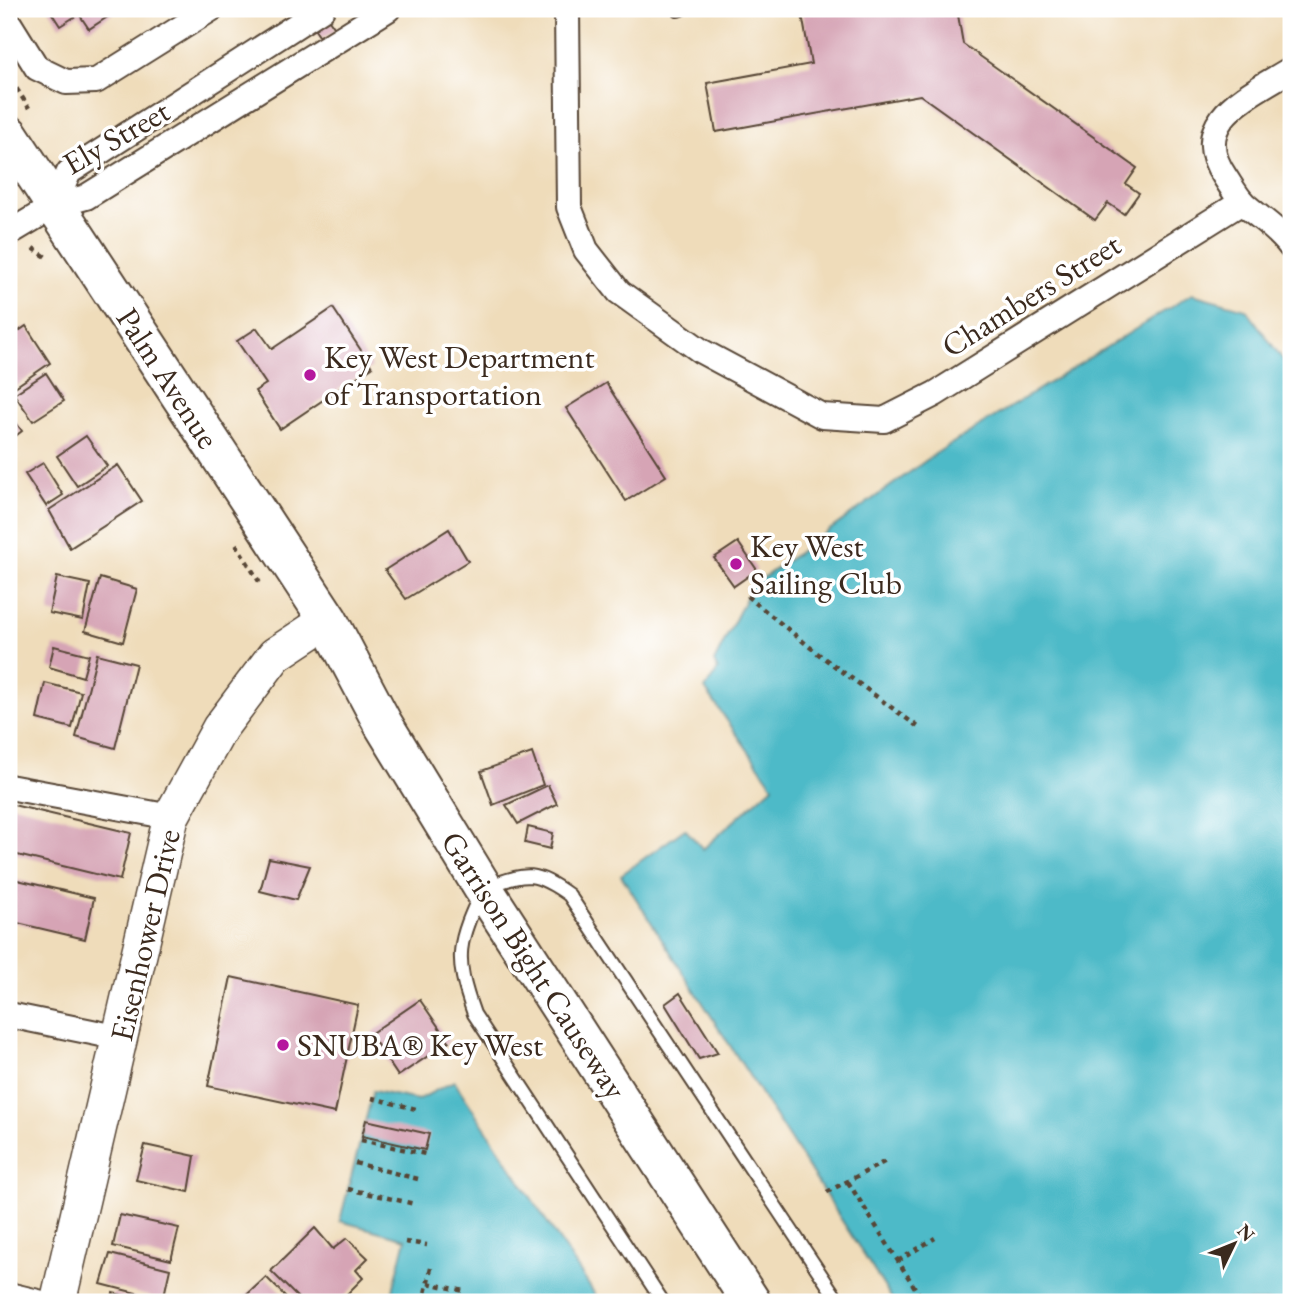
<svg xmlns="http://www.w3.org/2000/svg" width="1300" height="1311" viewBox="0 0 1300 1311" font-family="'EB Garamond',serif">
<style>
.water{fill:#4dbac8;stroke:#447273;stroke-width:2}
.building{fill:#d6a4b5}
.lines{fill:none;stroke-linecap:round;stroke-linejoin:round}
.lane-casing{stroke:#564535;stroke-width:16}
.street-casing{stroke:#564535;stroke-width:28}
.secondary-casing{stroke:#564535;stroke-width:38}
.primary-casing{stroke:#564535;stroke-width:42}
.path{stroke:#564535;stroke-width:4.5;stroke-dasharray:5 5;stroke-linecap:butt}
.lane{stroke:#fff;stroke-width:12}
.street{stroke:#fff;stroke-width:24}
.secondary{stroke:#fff;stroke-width:35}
.primary{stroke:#fff;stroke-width:38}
.poi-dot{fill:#b5179e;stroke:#fff;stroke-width:2.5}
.labels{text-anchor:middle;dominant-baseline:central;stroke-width:7;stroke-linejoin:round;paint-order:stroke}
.street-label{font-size:32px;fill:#3b2a1e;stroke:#fff}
.poi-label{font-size:32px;fill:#3b2a1e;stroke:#fff;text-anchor:start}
</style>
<rect width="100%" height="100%" fill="#fff"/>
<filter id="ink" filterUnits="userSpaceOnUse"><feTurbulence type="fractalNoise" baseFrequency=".0143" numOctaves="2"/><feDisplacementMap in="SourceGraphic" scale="14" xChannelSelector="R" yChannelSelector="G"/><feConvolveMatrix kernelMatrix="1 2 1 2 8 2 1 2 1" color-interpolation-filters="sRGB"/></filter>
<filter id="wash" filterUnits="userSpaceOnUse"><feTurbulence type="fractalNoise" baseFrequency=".00686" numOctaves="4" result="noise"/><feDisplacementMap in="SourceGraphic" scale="28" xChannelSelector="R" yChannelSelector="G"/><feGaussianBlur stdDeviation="1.57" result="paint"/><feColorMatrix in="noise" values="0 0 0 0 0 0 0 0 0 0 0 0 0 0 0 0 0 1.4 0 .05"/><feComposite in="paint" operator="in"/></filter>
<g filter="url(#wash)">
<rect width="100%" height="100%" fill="#efdcba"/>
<g class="water">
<path d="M1192 294 1246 309 1291 371V1302H894L621 875 685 829 703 849 773 786 705 689 718 670 714 662 752 586 935 454Z"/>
<path d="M454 1081 600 1302H390L406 1239 340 1221 373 1091 418 1100Z"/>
</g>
<g id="blocks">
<g class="building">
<path d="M49 9H113L115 12 89 29 79 14 60 26Z"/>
<path d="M801 9H957L963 44 1137 168 1126 184 1139 193 1124 214 1108 203 1095 220 920 95 716 132 707 83 811 64Z"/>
<path d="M327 17 336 30 321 39 313 27Z"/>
<path d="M333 308 372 367 280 429 255 391 266 384 237 341 257 328 272 349Z"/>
<path d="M26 326 50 363 9 391V338Z"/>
<path d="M46 373 64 401 33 421 14 394Z"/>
<path d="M606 383 666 476 626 501 566 408Z"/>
<path d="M9 413 22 431 9 441Z"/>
<path d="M86 436 107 466 77 486 57 456Z"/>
<path d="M43 463 63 495 46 506 25 474Z"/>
<path d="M118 465 142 501 70 548 49 510Z"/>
<path d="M449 529 468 561 406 599 385 570Z"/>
<path d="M738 542 757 570 734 586 714 558Z"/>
<path d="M57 577 90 584 83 620 49 613Z"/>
<path d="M100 578 137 589 123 642 85 631Z"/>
<path d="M54 646 89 655 83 677 49 667Z"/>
<path d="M97 654 136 664 115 748 76 737Z"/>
<path d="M45 683 81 692 72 728 37 719Z"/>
<path d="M532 753 543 785 493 805 481 771Z"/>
<path d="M548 785 557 804 518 824 506 805Z"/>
<path d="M9 804 131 833 120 880 9 853Z"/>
<path d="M528 827 553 833 550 849 525 843Z"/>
<path d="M269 858 310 866 296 900 260 891Z"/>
<path d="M9 878 94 898 85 939 9 921Z"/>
<path d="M231 977 358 1005 335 1113 208 1086Z"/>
<path d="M680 993 718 1053 699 1059 665 1004Z"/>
<path d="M420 1000 449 1042 398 1076 370 1034Z"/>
<path d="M366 1120 429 1134 425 1150 362 1136Z"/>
<path d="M145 1145 195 1156 189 1192 136 1180Z"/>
<path d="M120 1215 179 1228 171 1260 113 1246Z"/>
<path d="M315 1228 333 1249 347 1238 368 1258 356 1270 363 1278 339 1302H302L271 1271Z"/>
<path d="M110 1254 170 1269 163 1300 101 1284Z"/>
<path d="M266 1277 291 1302H239Z"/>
<path d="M113 1293 149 1301V1302H111Z"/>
</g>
</g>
</g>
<g filter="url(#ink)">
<use href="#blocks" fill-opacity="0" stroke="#564535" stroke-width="2"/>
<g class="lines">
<defs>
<g id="lane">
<path d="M678 10 681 9"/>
<path d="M663 1302 474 1014C453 955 458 943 483 888 526 874 531 868 569 895L839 1302"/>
</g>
<g id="street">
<path d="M567 9 569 207 586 250 619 292 701 351 822 416 884 420 935 394 1242 202"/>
<path d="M9 23 37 68 66 82 96 81 211 9"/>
<path d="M1291 69C1250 95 1186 120 1225 177 1231 186 1237 197 1244 204 1261 219 1278 229 1291 247"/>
<path d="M54 206 69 172 322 9"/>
<path d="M9 233 54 206 86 197 388 9"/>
<path d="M9 787 171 817"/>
<path d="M9 1015 121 1038"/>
<path d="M9 1295 38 1302"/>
</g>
<path id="secondary" d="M58 1302 171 817 220 728 275 655 328 620"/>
<path id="primary" d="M9 135 328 620 383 724 483 888 751 1302"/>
</defs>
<use href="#lane" class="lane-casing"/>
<use href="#street" class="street-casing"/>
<use href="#secondary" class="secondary-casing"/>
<use href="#primary" class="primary-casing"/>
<g class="path">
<path d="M11 80 29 108"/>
<path d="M33 248 49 259"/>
<path d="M236 544 260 583"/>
<path d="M747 596 821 656 921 729"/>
<path d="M372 1098 416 1109"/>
<path d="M361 1140 425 1154"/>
<path d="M355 1163 418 1179"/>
<path d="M848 1182 924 1302"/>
<path d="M348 1189 415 1204"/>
<path d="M827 1192 886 1161"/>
<path d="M405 1242 427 1245"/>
<path d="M898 1261 935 1238"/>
<path d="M428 1283 464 1291"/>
<path d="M423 1302 431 1268"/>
</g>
<use href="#lane" class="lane"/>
<use href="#street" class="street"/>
<use href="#secondary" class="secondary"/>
<use href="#primary" class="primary"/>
</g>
</g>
<g class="poi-dot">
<circle cx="310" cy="375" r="7"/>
<circle cx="736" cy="564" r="7"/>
<circle cx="283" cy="1045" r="7"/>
</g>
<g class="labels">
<g class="street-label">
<text transform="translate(116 137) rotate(-30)">Ely Street</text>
<text transform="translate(1031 295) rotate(-32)">Chambers Street</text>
<text transform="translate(168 378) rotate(57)">Palm Avenue</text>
<text transform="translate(145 935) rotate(-77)">Eisenhower Drive</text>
<text transform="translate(534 965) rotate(57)">Garrison Bight Causeway</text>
</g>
<g class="poi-label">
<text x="324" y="357">Key West Department<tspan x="324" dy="37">of Transportation</tspan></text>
<text x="750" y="546">Key West<tspan x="750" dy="37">Sailing Club</tspan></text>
<text x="297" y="1045">SNUBA® Key West</text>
</g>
</g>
<rect width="1300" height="1311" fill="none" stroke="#fff" stroke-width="35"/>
<g transform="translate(1234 1244) rotate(47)" stroke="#ffffff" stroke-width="5" paint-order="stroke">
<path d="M0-5L12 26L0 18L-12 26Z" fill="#3b2a1e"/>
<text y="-10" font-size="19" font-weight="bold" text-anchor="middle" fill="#3b2a1e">N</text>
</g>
</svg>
